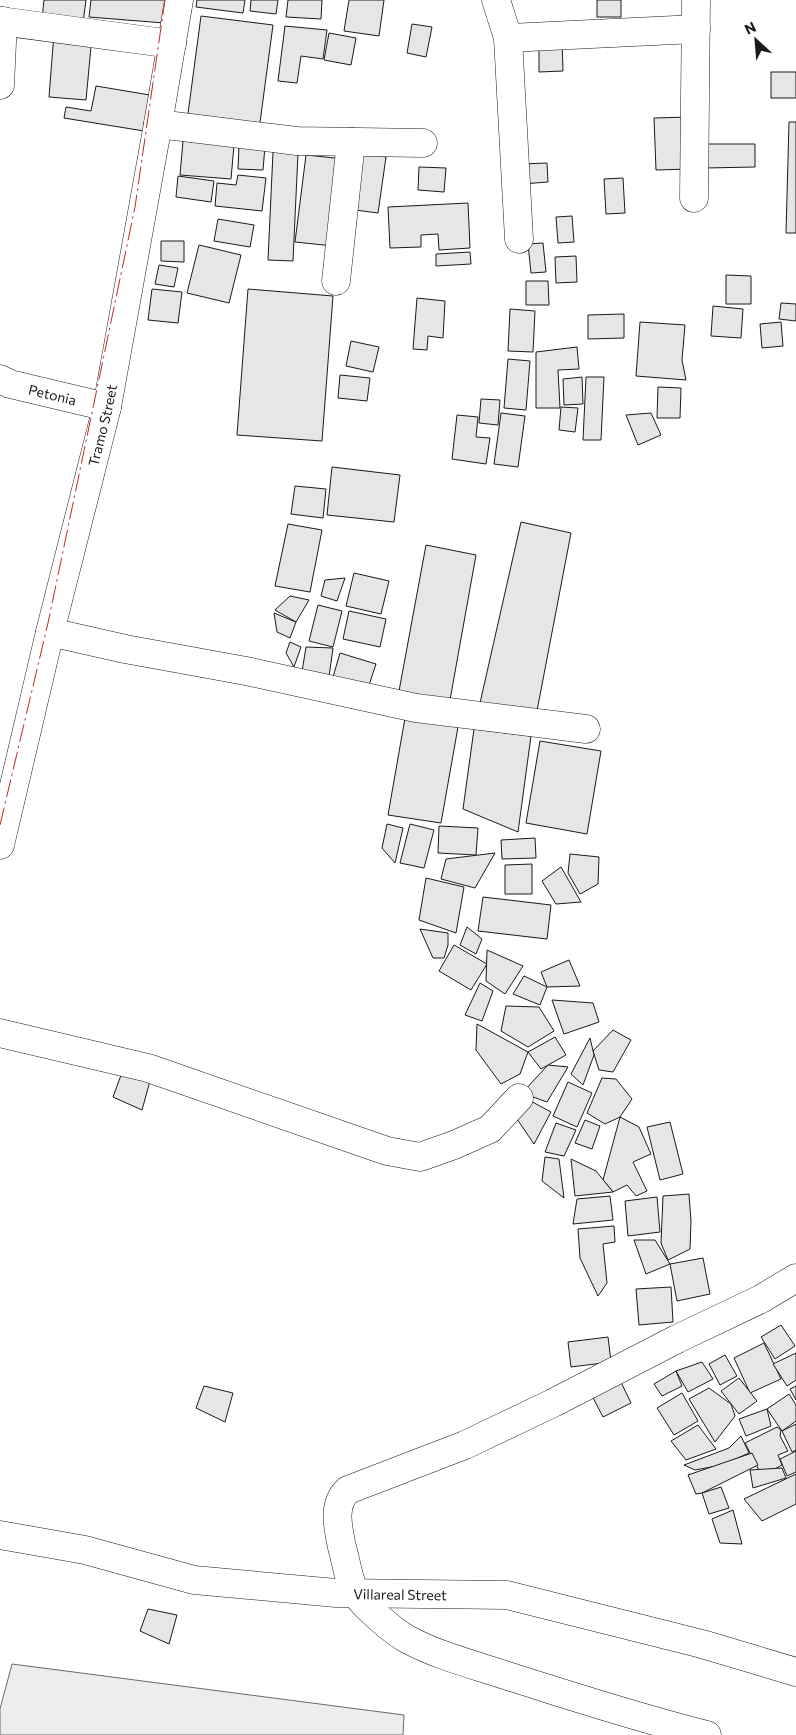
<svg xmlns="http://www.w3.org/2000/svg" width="796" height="1735" viewBox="0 0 796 1735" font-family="Commissioner,sans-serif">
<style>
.green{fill:#ededed;stroke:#6a6a6a}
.building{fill:#e6e6e6;stroke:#1a1a1a}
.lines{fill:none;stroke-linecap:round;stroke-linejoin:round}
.minor-casing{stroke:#1a1a1a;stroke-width:29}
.minor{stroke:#fff;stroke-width:28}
.power{stroke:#c62828;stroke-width:1;stroke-dasharray:18 4 2.5 4;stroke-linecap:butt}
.labels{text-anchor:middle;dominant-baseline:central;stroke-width:4;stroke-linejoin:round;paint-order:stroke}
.street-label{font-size:14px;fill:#1a1a1a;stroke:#fff}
</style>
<rect width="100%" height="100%" fill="#fff"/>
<path class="green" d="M12 1664 404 1715 403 1735H0V1709Z"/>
<g class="building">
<path d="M44 0H86L83 23 42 19Z"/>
<path d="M91 0H166L164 23 89 17Z"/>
<path d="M197 0H245L243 13 196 7Z"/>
<path d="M251 0H278L276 14 250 11Z"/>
<path d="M288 0H322L321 19 286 17Z"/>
<path d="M349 0H384L379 36 344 31Z"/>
<rect x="597" y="0" width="24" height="17"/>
<path d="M201 16 273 25 259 130 187 121Z"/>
<path d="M412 24 432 27 426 57 407 53Z"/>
<path d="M285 26 327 30 323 59 301 56 297 83 278 81Z"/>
<path d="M54 33 92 36 86 100 49 97Z"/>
<path d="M329 33 356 38 351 65 324 60Z"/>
<path d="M562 40 563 71 539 72V41Z"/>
<rect x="771" y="72" width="25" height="26"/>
<path d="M96 86 156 96 150 132 64 118 66 107 91 111Z"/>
<path d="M689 117 690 169 656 170 654 118Z"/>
<path d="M789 122H796V233H786Z"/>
<path d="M183 141 234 145 231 179 180 175Z"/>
<path d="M706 144H755V167L705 168Z"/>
<path d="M239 145 265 146 263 170 238 169Z"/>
<path d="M273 152 298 153 293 261 268 260Z"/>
<path d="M363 154 386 157 378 213 355 210Z"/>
<path d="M306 155 344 159 333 246 295 242Z"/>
<path d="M547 163 548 182 522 184 521 164Z"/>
<path d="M419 167 446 168 444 192 418 190Z"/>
<path d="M238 175 266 178 262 211 215 206 217 183 236 185Z"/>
<path d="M178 176 214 181 211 202 176 197Z"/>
<path d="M623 178 625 213 606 214 604 179Z"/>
<path d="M468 203 470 248 439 250 438 234 421 235V247L390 248 388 207Z"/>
<path d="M572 216 574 242 558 243 556 217Z"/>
<path d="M218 219 254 225 250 247 214 241Z"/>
<path d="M161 241H184V262L161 261Z"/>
<path d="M543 243 546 272 531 273 528 244Z"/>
<path d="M199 245 241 255 229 303 187 293Z"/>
<path d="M470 252 471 264 436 266V254Z"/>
<path d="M576 256 577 282 556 283 555 257Z"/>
<path d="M159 265 178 268 174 287 155 284Z"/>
<path d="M726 275 751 276V304H726Z"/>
<path d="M526 281H548L549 305H526Z"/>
<path d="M152 289 182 292 178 323 148 320Z"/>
<path d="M248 289 333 296 322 441 237 435Z"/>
<path d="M417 298 445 301 443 338 428 336 427 350 413 349Z"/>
<path d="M781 303 796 304V321L779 319Z"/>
<path d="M713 306 743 309 741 338 711 336Z"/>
<path d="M510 309 535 311 533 352 508 351Z"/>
<path d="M624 314V338L588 339V315Z"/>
<path d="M640 322 685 325 682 360 686 380 636 376Z"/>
<path d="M781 322 783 346 762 348 760 324Z"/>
<path d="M351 341 379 347 373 372 346 366Z"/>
<path d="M577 347 579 369 558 370 560 408H536V352Z"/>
<path d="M508 359 530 361 526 410 504 408Z"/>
<path d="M340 375 370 378 367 401 338 398Z"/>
<path d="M582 377 583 404 564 405 563 379Z"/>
<path d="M586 377H604L601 440H583Z"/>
<path d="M658 387 681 388 680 418H657Z"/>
<path d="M481 399 500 400 498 425 479 423Z"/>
<path d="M561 407 578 408 575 432 559 430Z"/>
<path d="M501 413 525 416 518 467 494 464Z"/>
<path d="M651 413 661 435 638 445 626 415Z"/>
<path d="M457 415 478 417 476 437 490 438 486 464 452 459Z"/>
<path d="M332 467 400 475 394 522 327 515Z"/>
<path d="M295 486 326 489 323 518 291 514Z"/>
<path d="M521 522 571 533 536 716 480 703Z"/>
<path d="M288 524 322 530 310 592 275 586Z"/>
<path d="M426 545 476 555 450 700 399 691Z"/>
<path d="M354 573 389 581 381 614 346 606Z"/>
<path d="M345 578 337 601 321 596 325 580Z"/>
<path d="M290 596 309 600 296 622 275 610Z"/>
<path d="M318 605 342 611 333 647 309 641Z"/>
<path d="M349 611 386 619 380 647 343 639Z"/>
<path d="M274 613 296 622 290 638 277 632Z"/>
<path d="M290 642 301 647 294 667 286 653Z"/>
<path d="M306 647 333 648 328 684 301 678Z"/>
<path d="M340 653 376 664 366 694 331 684Z"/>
<path d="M405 718 458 727 441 823 388 815Z"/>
<path d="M474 729 531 736 518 832 463 809Z"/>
<path d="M540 741 601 751 587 834 526 823Z"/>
<path d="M387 824 403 828 395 863 382 848Z"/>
<path d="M410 824 434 830 424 868 400 863Z"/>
<path d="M439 826 478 828 476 855 438 853Z"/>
<path d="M535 838 536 858 502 859 501 840Z"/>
<path d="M495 853 475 888 441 879 446 859Z"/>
<path d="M570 854 599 857 598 884 580 894 568 873Z"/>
<path d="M532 864V894H505V865Z"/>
<path d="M561 867 581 902 556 904 542 881Z"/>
<path d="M426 878 464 887 456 933 419 920Z"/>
<path d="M483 897 551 905 547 939 478 931Z"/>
<path d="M467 927 482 939 476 954 460 945Z"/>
<path d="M420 929 448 933V945L444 958H433Z"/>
<path d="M454 945 487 964 471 990 439 971Z"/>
<path d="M487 950 523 966 505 994 486 981Z"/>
<path d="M569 960 580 986 547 987 541 972Z"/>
<path d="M524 976 547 987 540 1005 513 994Z"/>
<path d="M480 983 493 991 482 1021 465 1015Z"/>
<path d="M552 1000 593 1003 599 1022 564 1034Z"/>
<path d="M506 1006 539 1007 554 1031 528 1047 501 1031Z"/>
<path d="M477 1024 528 1052 520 1074 501 1084 476 1050Z"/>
<path d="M613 1030 631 1040 613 1072 599 1070 593 1051Z"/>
<path d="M555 1037 566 1055 541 1069 528 1052Z"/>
<path d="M590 1038 594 1055 583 1085 571 1074Z"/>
<path d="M548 1065 568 1067 547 1102 522 1093Z"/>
<path d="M121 1075 150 1081 142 1110 113 1097Z"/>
<path d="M602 1078 616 1079 632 1099 620 1117 605 1124 587 1113Z"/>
<path d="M568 1082 592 1093 577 1127 553 1116Z"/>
<path d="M527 1099 551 1112 534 1144 517 1119Z"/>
<path d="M620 1117 639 1127 651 1154 633 1162 647 1191 636 1196 627 1185 613 1192 603 1180Z"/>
<path d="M585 1120 600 1126 592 1149 575 1143Z"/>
<path d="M670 1122 683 1174 660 1180 647 1127Z"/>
<path d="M556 1123 576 1130 564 1156 545 1152Z"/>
<path d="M545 1157 559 1159 564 1198 542 1181Z"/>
<path d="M571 1159 596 1171 613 1192 575 1196Z"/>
<path d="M689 1194 691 1221 690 1249 668 1260 661 1243 663 1196Z"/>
<path d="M610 1196 613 1220 573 1224 577 1199Z"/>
<path d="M657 1197 660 1232 628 1236 625 1201Z"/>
<path d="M614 1226 615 1242 603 1244 607 1283 598 1296 580 1258 578 1229Z"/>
<path d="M634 1240H655L670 1264 646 1274Z"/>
<path d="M703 1258 710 1294 677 1301 670 1264Z"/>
<path d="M671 1287 673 1322 639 1325 636 1289Z"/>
<path d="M781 1325 795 1346 775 1359 761 1337Z"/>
<path d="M608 1337 611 1362 571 1367 568 1342Z"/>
<path d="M764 1343 781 1379 750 1393 734 1358Z"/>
<path d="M796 1353V1380L787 1386 773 1364Z"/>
<path d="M725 1355 737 1376 720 1385 709 1364Z"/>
<path d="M702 1362 713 1379 688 1392 676 1371Z"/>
<path d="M676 1371 682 1386 662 1396 654 1384Z"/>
<path d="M618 1376 631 1403 603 1417 589 1390Z"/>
<path d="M739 1378 757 1401 739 1414 721 1391Z"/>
<path d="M204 1386 233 1393 225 1422 196 1408Z"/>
<path d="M796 1386V1400L790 1389Z"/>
<path d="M709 1388 731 1404 735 1416 715 1442 689 1399Z"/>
<path d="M682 1393 698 1421 674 1435 657 1408Z"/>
<path d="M789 1394 796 1405V1421L782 1431 767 1409Z"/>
<path d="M767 1409 771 1426 746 1436 739 1419Z"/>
<path d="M796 1424V1450L792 1452 782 1431Z"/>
<path d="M698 1425 716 1449 686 1460 671 1441Z"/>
<path d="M777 1427 781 1430 780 1436 788 1451 778 1455 782 1465 762 1476 745 1443Z"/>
<path d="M741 1436 749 1453 722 1465 695 1470 684 1465 729 1448Z"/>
<path d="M796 1451V1472L787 1476 780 1459Z"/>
<path d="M752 1453 758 1465 702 1493 696 1494 688 1475Z"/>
<path d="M782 1468 786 1478 753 1488 750 1470Z"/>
<path d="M796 1474V1504L762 1521 744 1499Z"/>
<path d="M721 1487 729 1508 709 1514 702 1493Z"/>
<path d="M733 1510 742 1544 720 1543 712 1519Z"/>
<path d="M148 1609 177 1615 169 1644 140 1631Z"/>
</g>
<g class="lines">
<defs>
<g id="minor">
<path d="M496 0 508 38 519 239"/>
<path d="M0 21 172 44"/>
<path d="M508 38 696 29"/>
<path d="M0 85 3 21"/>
<path d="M158 124 297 141 423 143"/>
<path d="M694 198 696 0"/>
<path d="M336 281 351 142"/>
<path id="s1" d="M0 379 10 384 107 407"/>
<path d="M50 632 125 649 246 671 416 708 586 729"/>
<path id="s2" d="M0 845 50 632 107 407 158 124 179 0"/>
<path d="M0 1033 148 1068 387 1151 420 1157 454 1145 490 1129 519 1098"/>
<path id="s3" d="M0 1535 85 1550 194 1580 336 1593 507 1595 702 1644 796 1672"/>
<path d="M707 1735C642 1719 578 1698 514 1678 479 1666 440 1657 407 1639 394 1632 364 1606 356 1594 350 1586 345 1557 342 1547 338 1528 332 1504 348 1490L465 1445 553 1403 677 1339 761 1299 796 1278"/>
</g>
</defs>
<use href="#minor" class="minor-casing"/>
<use href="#minor" class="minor"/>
<path class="power" d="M0 825 48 623 135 207 165 0"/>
</g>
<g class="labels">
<g class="street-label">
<text stroke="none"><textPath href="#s1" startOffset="55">Petonia</textPath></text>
<text stroke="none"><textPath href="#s2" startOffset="432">Tramo Street</textPath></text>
<text stroke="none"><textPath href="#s3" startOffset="406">Villareal Street</textPath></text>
</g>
</g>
<g transform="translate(756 40) rotate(334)" stroke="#ffffff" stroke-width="4" paint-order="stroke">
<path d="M0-4L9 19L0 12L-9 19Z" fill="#1a1a1a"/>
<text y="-8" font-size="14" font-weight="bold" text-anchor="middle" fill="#1a1a1a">N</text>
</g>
</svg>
